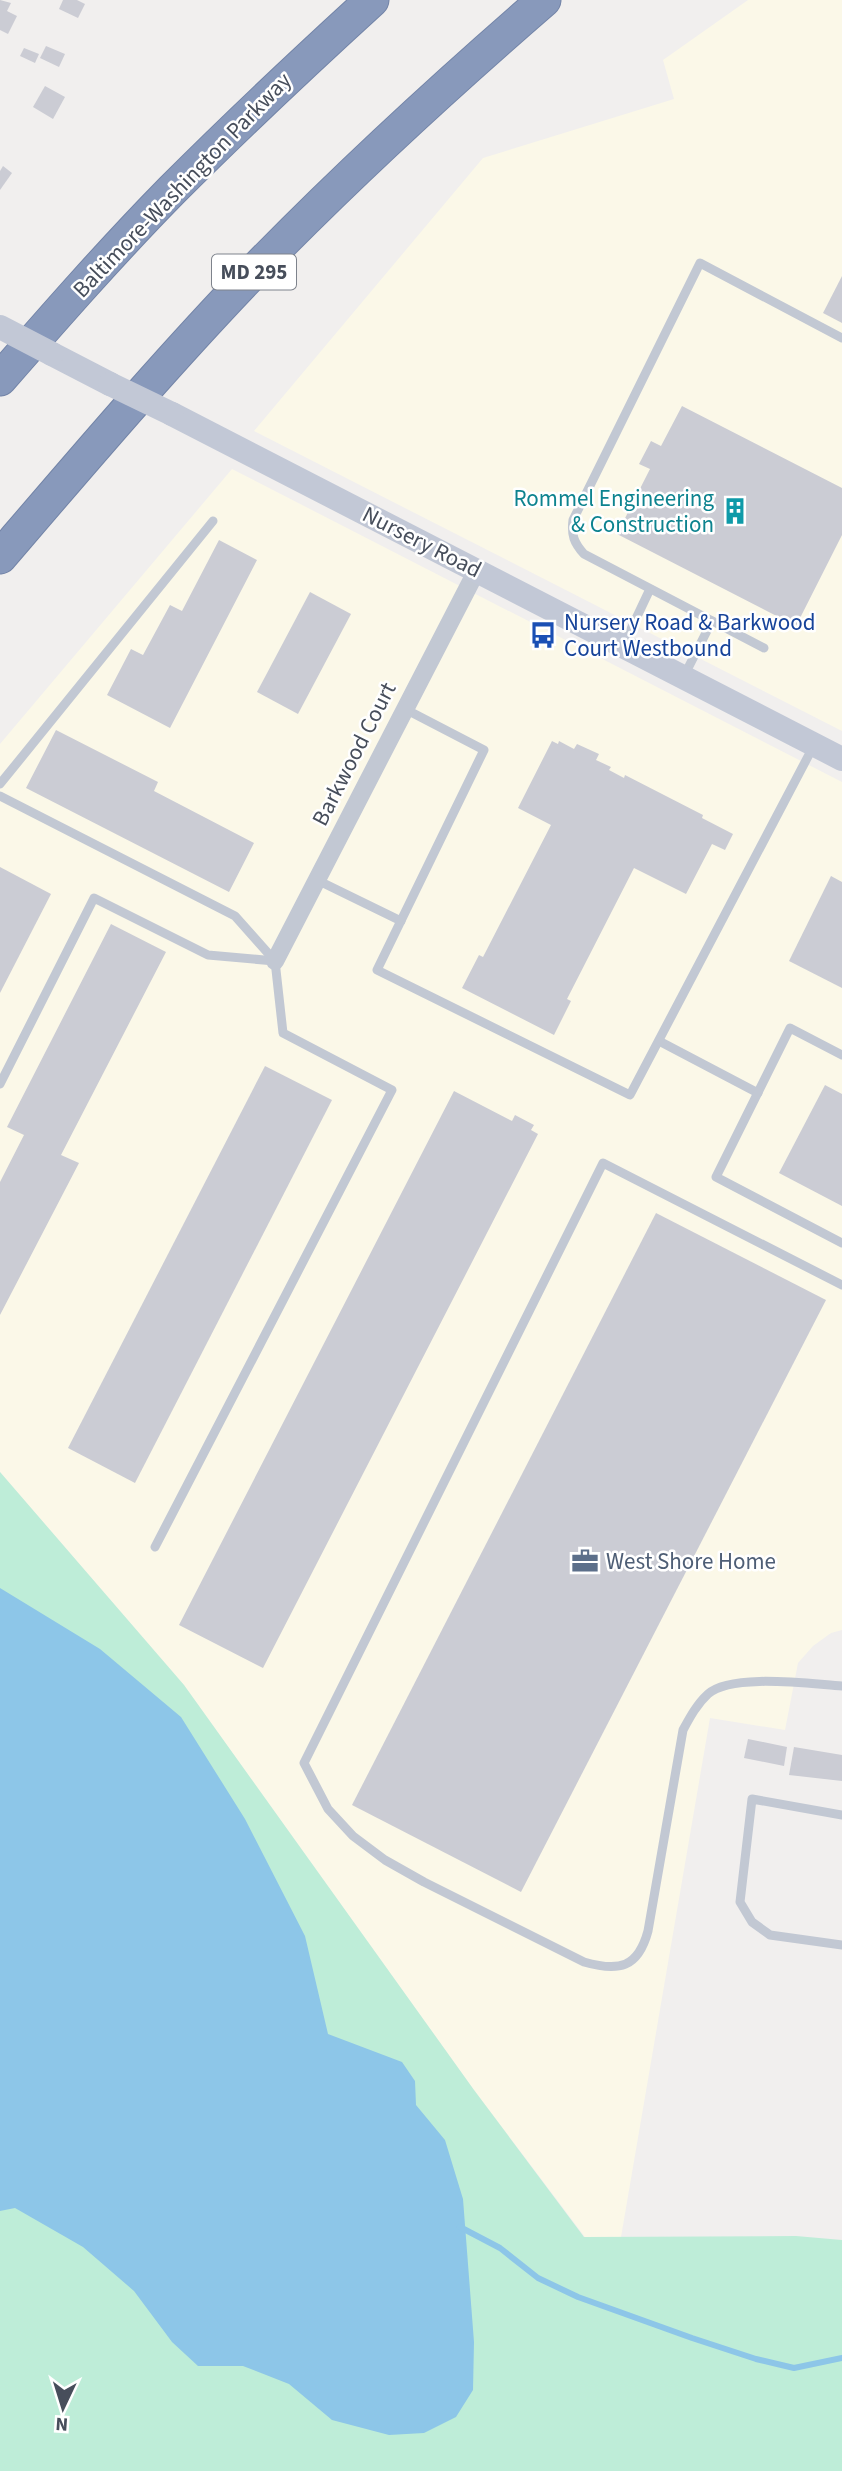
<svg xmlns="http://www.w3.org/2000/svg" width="842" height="2471" viewBox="0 0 842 2471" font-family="'Source Sans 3',sans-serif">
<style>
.commercial{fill:#fbf8e8}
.green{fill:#beedd8}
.water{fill:#8dc6e8}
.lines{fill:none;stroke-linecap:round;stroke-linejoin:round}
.stream{stroke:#8dc6e8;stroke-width:6}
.building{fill:#cbccd4}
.highway-casing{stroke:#7384a7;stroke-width:35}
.lane{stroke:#c2c8d3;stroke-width:9}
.street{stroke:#c2c8d3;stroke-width:18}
.secondary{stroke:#c2c8d6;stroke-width:24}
.highway{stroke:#89b;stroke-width:33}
.secondary-bridge{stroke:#c2c8d6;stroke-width:24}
.labels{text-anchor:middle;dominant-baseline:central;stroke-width:5;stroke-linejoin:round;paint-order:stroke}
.shield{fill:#fff;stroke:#7e838c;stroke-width:2}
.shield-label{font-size:21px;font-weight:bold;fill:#474e5b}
.street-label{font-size:23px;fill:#474e5b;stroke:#fff}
.culture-label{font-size:23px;fill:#0d838f;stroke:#fff;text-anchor:end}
.transit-label{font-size:23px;fill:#164399;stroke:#fff;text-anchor:start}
.service-label{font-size:23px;fill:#4e5e75;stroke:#fff;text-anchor:start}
</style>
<rect width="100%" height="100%" fill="#f1efee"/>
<g class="commercial">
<path d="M748 0H842V731L254 431 483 158 674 99 663 60Z"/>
<path d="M232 469 842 782V1630L831 1633 813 1646 798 1663 785 1730 710 1718 621 2237H585L474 2090 184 1685 0 1472V744Z"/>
</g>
<path class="green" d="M0 1472 184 1685 474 2090 584 2237 796 2236 842 2240V2471H0Z"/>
<path class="water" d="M0 1588 100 1649 181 1717 245 1819 305 1936 328 2034 402 2062 415 2081 416 2105 445 2140 463 2199 474 2342 473 2390 456 2417 424 2433 389 2435 332 2420 289 2384 243 2366H198L172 2342 134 2291 83 2247 15 2208 0 2211Z"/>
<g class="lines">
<path class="stream" d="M460 2227 500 2248 538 2278 578 2297 692 2338 756 2359 794 2368 842 2358"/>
</g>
<g class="building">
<path d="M0 0 11 3 7 11 17 16 8 34 0 30Z"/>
<path d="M63 0H77L85 4 78 18 59 9Z"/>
<path d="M46 46 65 54 59 67 40 58Z"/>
<path d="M24 48 39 54 35 63 20 56Z"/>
<path d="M45 86 65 97 53 119 33 107Z"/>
<path d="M3 166 12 173 0 190V171Z"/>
<path d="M842 276V323L823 313Z"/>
<path d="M682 406 842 488V535L796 626 617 534 650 469 639 464 651 441 661 446Z"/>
<path d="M219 540 257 560 170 728 107 695 131 649 143 655 170 605 182 611Z"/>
<path d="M310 592 351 614 298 714 257 692Z"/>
<path d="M56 730 158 782 154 791 254 843 229 892 26 788Z"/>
<path d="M552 741 558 744 559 741 574 749 577 744 599 754 596 760 611 767 609 770 624 778 625 775 703 815 702 818 733 834 725 850 712 844 686 894 634 868 567 999 571 1001 554 1035 462 988 479 955 483 957 551 825 518 808Z"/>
<path d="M0 867 51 894 0 993Z"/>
<path d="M831 876 842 882V988L789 961Z"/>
<path d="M111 924 166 952 61 1155 79 1163 0 1315V1182L24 1135 7 1127Z"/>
<path d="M265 1066 332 1100 135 1483 68 1448Z"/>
<path d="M825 1085 842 1094V1206L779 1173Z"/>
<path d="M454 1091 512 1121 515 1115 534 1125 531 1130 538 1134 263 1668 179 1625Z"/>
<path d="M656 1213 826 1300 521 1892 352 1805Z"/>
<path d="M748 1739 787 1747 784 1766 744 1758Z"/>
<path d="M794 1747 842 1755V1781L789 1775Z"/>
</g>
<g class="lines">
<defs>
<g id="highway">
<path d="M0 379C56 315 112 251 172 190 237 125 304 62 372 0"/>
<path d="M0 557C85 458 170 358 261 264 351 172 447 84 544 0"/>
</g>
</defs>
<use href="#highway" class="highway-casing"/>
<g class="lane">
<path d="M624 644 650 589"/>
<path d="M764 648 584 554C574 543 571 535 573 520L700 263 842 338"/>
<path d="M684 676 712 621"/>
<path d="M405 709 484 750 377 970 630 1095 813 747"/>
<path d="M0 784 213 521"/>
<path d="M0 796 235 916 275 961 283 1033 392 1090 155 1547"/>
<path d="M317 880 401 921"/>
<path d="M659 1041 758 1093"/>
<path d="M842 1055 790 1028 716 1177 842 1243"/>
<path d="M0 1084 94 898 208 955 275 961"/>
<path d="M842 1285 603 1163 304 1763 328 1809 353 1836 385 1860 424 1882 584 1962C619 1972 638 1968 648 1931L683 1730C690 1717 697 1704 708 1694 731 1673 810 1684 842 1686"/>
<path d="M842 1815 752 1799 740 1902 752 1922 770 1935 842 1945"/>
</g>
<path class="street" d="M275 961 477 570"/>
<g class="secondary">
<path d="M52 354 110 384"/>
<path d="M172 414 842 759"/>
</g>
<use href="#highway" class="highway"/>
<g class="secondary-bridge">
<path d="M0 327 52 354"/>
<path d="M110 384 172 414"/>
</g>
</g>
<defs>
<symbol id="building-bare" viewBox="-9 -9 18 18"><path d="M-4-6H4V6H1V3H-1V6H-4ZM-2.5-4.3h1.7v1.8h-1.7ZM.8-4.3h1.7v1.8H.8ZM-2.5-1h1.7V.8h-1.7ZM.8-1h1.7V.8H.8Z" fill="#0f9aa8" stroke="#fff" stroke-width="2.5" paint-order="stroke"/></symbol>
<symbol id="bus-bare" viewBox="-9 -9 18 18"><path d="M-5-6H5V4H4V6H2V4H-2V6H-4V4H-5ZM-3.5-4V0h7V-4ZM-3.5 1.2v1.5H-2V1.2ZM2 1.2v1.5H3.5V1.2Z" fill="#1a4fb4" stroke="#fff" stroke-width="2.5" paint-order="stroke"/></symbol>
<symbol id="office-bare" viewBox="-9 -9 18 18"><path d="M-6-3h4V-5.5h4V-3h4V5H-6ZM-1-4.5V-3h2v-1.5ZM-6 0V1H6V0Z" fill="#5c6f8a" stroke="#fff" stroke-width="2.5" paint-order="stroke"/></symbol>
</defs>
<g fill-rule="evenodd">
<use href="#building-bare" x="716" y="492" width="38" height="38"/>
<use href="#bus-bare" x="524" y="616" width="38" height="38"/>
<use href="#office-bare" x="566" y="1542" width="38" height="38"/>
</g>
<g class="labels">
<rect class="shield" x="212" y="254.5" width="84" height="35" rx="5"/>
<g class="shield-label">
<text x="254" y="272">MD 295</text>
</g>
<g class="street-label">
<text transform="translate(182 185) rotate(-46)">Baltimore-Washington Parkway</text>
<text transform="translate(422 542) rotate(27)">Nursery Road</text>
<text transform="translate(354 754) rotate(-63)">Barkwood Court</text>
</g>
<g class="culture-label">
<text x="714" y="498">Rommel Engineering<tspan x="714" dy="26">&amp; Construction</tspan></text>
</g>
<g class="transit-label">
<text x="564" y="622">Nursery Road &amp; Barkwood<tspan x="564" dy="26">Court Westbound</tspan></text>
</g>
<g class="service-label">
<text x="606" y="1561">West Shore Home</text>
</g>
</g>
<g transform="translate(63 2408) rotate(184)" stroke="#ffffff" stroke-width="5" paint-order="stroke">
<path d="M0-5L12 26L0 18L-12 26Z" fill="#474e5b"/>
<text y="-10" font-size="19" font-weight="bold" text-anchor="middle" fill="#474e5b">N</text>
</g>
</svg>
